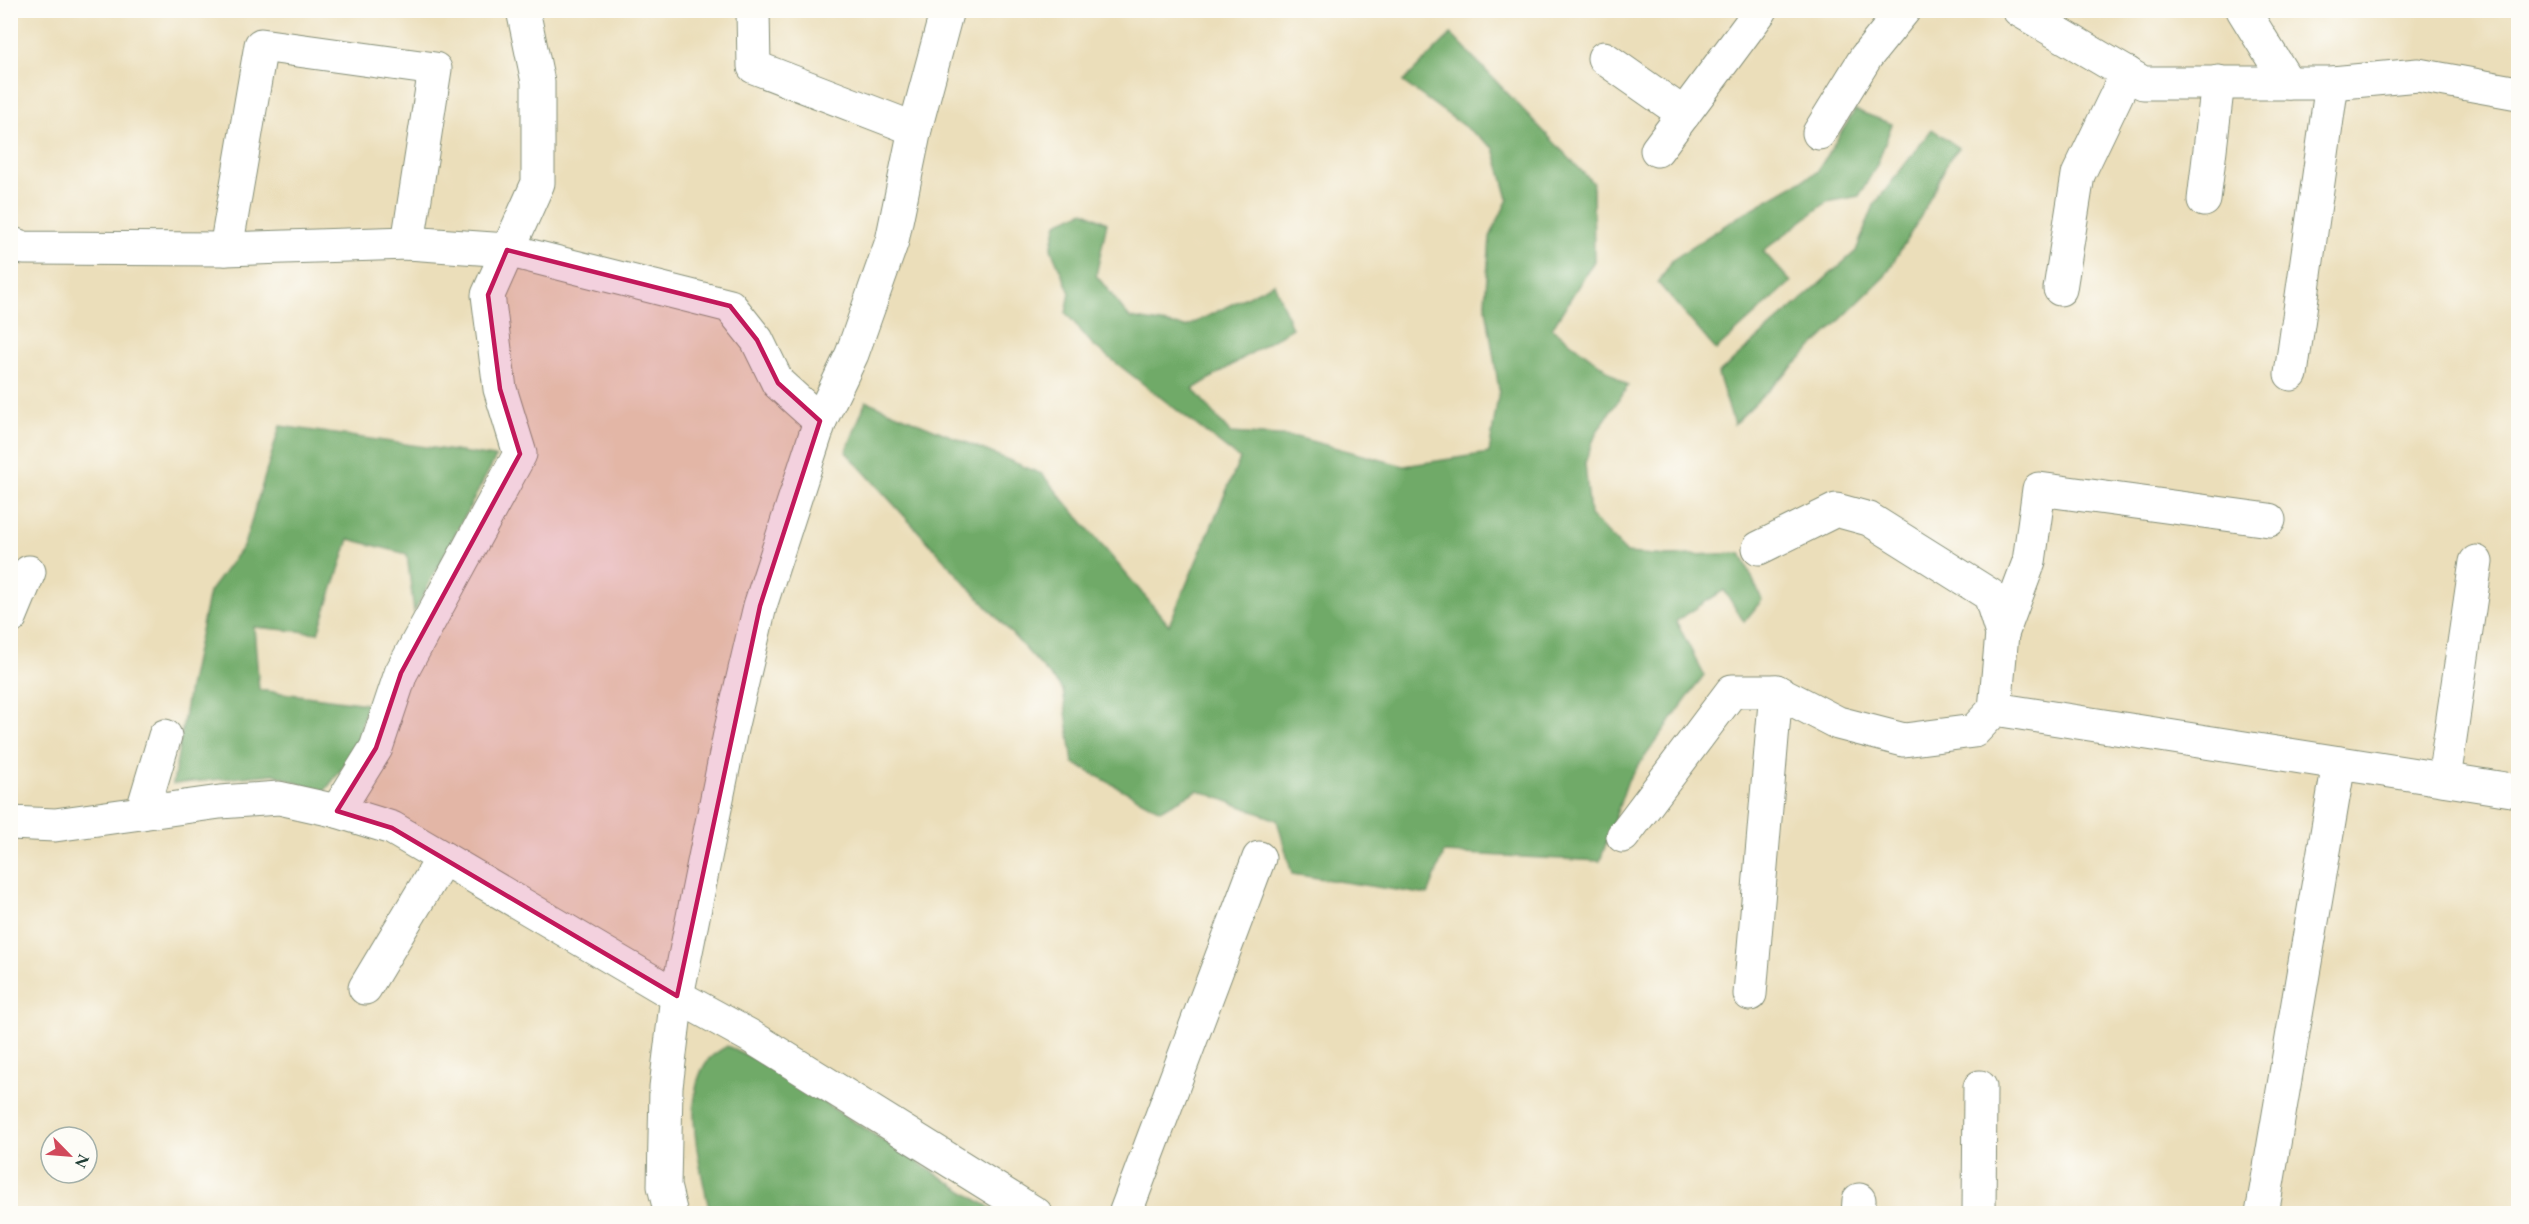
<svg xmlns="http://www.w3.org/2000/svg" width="2529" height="1224" viewBox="0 0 2529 1224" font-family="'EB Garamond',serif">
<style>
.forest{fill:#6faa68;stroke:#47744e;stroke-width:1.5}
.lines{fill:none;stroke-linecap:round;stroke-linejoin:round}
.minor-casing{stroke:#858e77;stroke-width:35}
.minor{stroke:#fff;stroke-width:33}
.marked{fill:#c2185b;fill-opacity:0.2;stroke:#c2185b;stroke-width:4.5;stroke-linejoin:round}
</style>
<rect width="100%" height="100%" fill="#fdfcf7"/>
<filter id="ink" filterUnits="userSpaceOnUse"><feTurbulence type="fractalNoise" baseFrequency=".0167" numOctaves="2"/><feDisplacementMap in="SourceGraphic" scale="12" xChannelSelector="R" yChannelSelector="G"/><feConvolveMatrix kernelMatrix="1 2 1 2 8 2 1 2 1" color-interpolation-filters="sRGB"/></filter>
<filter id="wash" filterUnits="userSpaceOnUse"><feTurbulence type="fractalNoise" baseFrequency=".008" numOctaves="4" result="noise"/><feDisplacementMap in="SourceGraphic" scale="24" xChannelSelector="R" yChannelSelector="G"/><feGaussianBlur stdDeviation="1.35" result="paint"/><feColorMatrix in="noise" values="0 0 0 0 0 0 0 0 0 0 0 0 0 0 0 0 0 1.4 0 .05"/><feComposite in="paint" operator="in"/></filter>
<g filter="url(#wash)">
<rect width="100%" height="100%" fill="#ebdeba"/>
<g class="forest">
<path d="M1451 34 1593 183 1594 261 1552 328 1628 386 1596 433 1585 463 1590 515 1627 553 1668 556 1741 553 1762 600 1744 622 1724 590 1676 621 1704 675 1628 780 1600 861 1444 853 1428 895 1292 874 1277 820 1198 790 1160 810 1073 763 1063 690 846 452 866 401 1042 474 1169 625 1240 459 1093 345 1066 313 1070 293 1051 249 1057 223 1084 211 1107 223 1096 275 1130 318 1186 327 1274 283 1292 328 1193 389 1230 433 1296 437 1404 466 1489 453 1499 390 1485 302 1490 237 1508 199 1494 148 1403 82Z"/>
<path d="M1855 110 1892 124 1877 165 1859 196 1827 202 1763 251 1791 282 1716 350 1658 283 1673 259 1741 215 1817 172Z"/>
<path d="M1932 129 1959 148 1950 158 1921 216 1885 276 1734 424 1718 374 1856 251 1874 205Z"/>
<path d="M280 426 496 457 414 612 407 554 349 539 318 633 254 627 259 690 367 704 355 752 323 793 274 774 173 784 189 688 209 592 244 545Z"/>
<path d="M727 1046 755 1059 998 1213H710C701 1171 680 1096 708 1060 713 1054 721 1050 727 1046Z"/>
</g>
</g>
<g filter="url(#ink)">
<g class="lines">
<defs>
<g id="minor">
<path d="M753 10 754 67 915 129"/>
<path d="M2019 10 2143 83H2332L2418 75 2518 93"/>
<path d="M2243 10 2288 83"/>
<path d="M1604 58 1684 114"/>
<path d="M1819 133 1866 57 1904 10"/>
<path d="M1657 150 1761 10"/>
<path d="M2204 200 2218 82"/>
<path d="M10 243 24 248 226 249 408 243 507 250 730 306 757 340 778 383 820 421"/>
<path d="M226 249 261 45 435 69 408 243"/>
<path d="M2060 289 2078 175 2127 73"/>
<path d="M2291 374 2332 83"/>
<path d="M1759 548 1836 510 1869 519 1990 595 2002 634 1995 709"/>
<path d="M10 618 29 572"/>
<path d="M2002 634 2029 562 2039 489 2269 520"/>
<path d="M2444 779 2476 562"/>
<path d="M337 811 376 748 401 673 520 454 500 389 488 295 538 183V82L523 10"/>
<path d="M142 813 165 736"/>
<path d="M10 823 55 825 220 802 279 798 337 811 392 828 677 996 750 1036 1036 1214"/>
<path d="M1623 836 1732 691H1776L1838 723 1904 740 1974 731 1995 709 2518 791"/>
<path d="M365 988 443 858"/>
<path d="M1750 994 1776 691"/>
<path d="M671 1214 664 1186 666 1087 677 996 731 729 760 606 820 421 852 354 892 241 915 129 947 10"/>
<path d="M1125 1214 1259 858"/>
<path d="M1858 1214 1859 1200"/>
<path d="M1979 1214 1980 1087"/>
<path d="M2262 1214 2339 763"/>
</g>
</defs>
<use href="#minor" class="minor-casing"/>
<use href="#minor" class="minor"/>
</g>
</g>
<path class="marked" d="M507 250 730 306 757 340 778 383 820 421 760 606 677 996 392 828 337 811 376 748 401 673 520 454 500 389 488 295Z"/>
<rect width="2529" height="1224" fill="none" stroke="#fdfcf7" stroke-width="36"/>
<g transform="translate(69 1155) rotate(115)"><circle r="28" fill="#fdfcf7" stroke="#a4b0a9" stroke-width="1.5"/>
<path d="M0-4.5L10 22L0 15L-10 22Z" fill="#d1495b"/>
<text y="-9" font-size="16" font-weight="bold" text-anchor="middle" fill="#1f3d34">N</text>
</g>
</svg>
